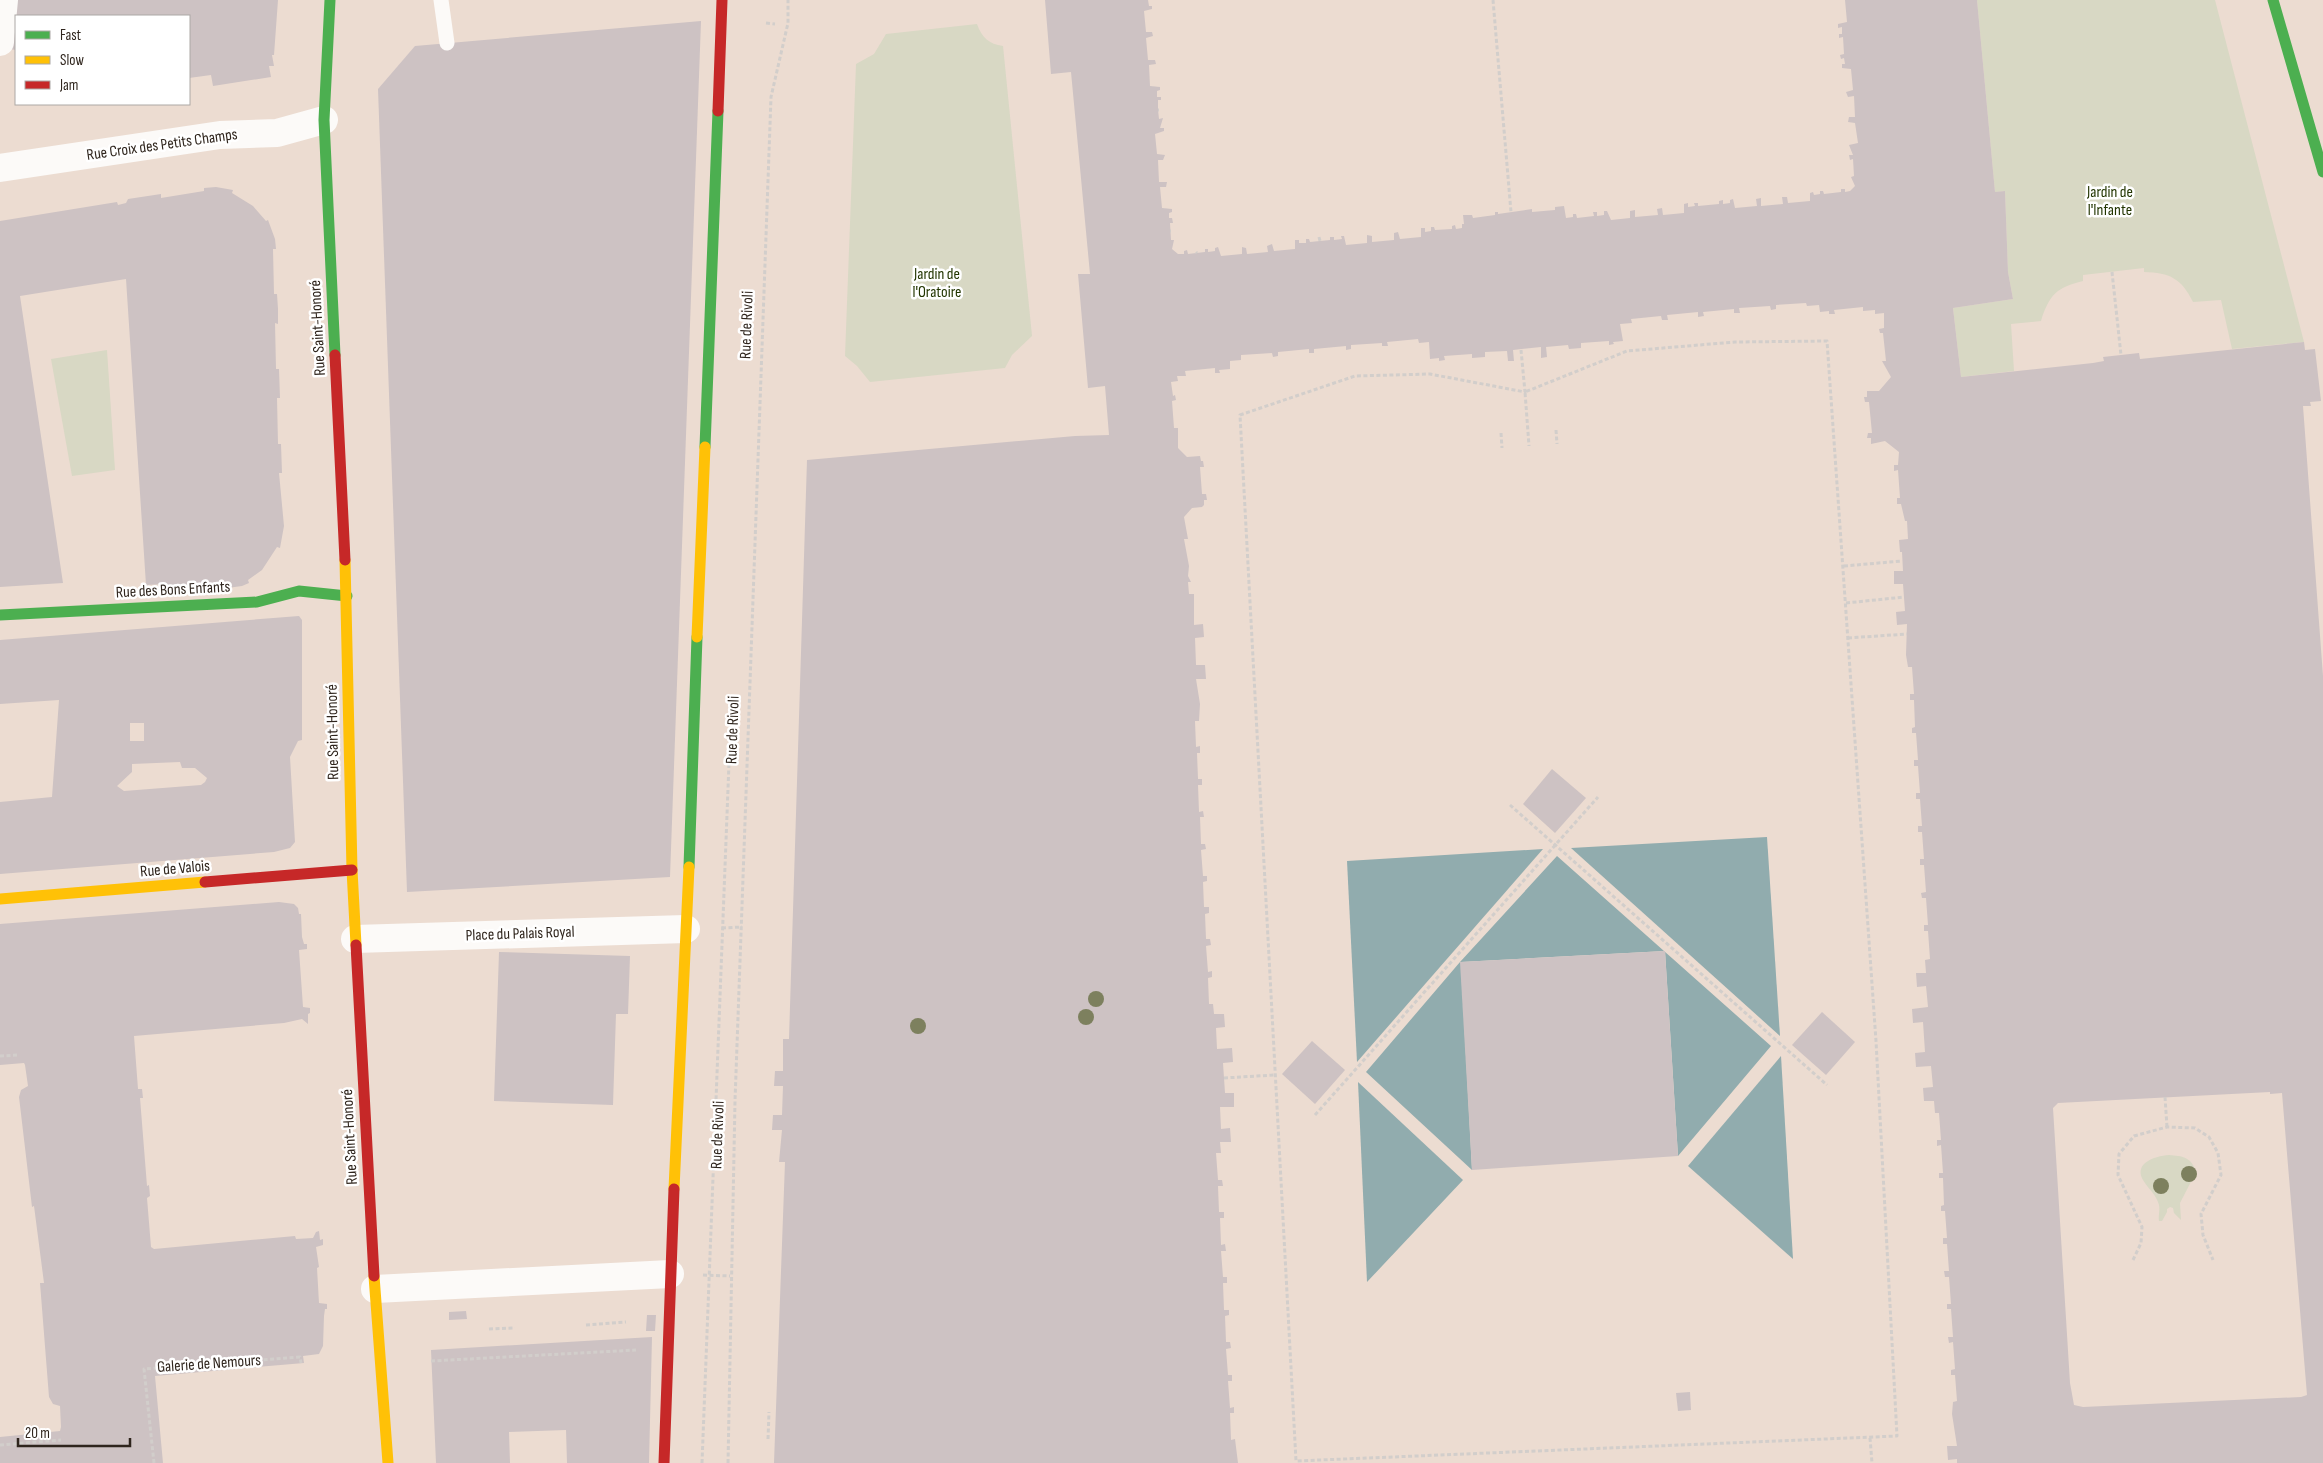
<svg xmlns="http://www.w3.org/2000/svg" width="2323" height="1463" viewBox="0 0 2323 1463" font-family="'Sofia Sans Condensed',sans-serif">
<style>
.green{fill:#d8d8c4}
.water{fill:#91acae}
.building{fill:#cdc2c3;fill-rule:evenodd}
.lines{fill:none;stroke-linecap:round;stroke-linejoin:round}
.path{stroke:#d2cecb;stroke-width:3;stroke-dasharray:4 2.5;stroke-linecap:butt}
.lane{stroke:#fcfaf8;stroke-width:15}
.street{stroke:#fcfaf8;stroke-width:28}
.fast{stroke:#4caf50;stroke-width:11}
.slow{stroke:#ffc107;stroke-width:11}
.jam{stroke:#c62828;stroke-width:11}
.tree{fill:#7d805e}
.labels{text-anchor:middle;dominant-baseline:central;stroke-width:5;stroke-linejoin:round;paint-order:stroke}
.street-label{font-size:16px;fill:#2f251d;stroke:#fff}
.park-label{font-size:16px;fill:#223500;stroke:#fff}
</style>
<rect width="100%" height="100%" fill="#ecdcd1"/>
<g class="green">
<path d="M1977 0H2215L2304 342 2232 349 2221 300 2193 302C2181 278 2170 273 2144 272V268L2083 275V281C2057 287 2049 295 2041 321L2011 324 2014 371 1961 377 1953 308 2013 299 2008 272 2005 191 1995 192Z"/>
<path d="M977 24C982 38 989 44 1003 46L1032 336 1012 355 1005 368 870 382 857 366 845 356 856 64 874 54 886 34Z"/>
<path d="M107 350 115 470 72 476 51 359Z"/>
<path d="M2169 1155C2182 1156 2192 1157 2196 1172L2180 1203 2181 1220 2174 1213 2173 1208 2170 1207 2167 1209V1212L2162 1221H2159C2158 1214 2161 1209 2158 1202 2155 1194 2149 1189 2145 1183 2131 1164 2154 1156 2169 1155Z"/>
</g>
<g class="water">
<path d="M1767 837 1780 1036 1571 848Z"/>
<path d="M1543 849 1357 1062 1347 861Z"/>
<path d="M1557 856 1771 1046 1678 1156 1665 951 1461 962 1472 1170 1366 1072 1460 962Z"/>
<path d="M1781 1056 1793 1259 1688 1166Z"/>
<path d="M1358 1082 1463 1180 1367 1282Z"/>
</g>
<g class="building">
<path d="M14 0H278L274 55H272L274 66H269L271 77 213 86 211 75 189 78V16H16V50L10 49Z"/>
<path d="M1045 0H1148L1149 6H1152V9L1144 11 1146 32H1152L1153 36 1146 38 1148 60H1155L1156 64 1149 65 1150 86 1160 87V90L1157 91V97H1161V100H1158V110L1159 119 1163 118 1160 128H1164V131L1155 134 1157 154 1165 155 1163 160H1158L1159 182H1167L1166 187H1160L1162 208 1172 209V212L1169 213V218H1172L1173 223H1170L1171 240H1174L1172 249 1178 254H1184V251L1187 250 1188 254 1205 252V249H1208V252L1215 251V248L1218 247 1221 256 1242 254V247L1246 248 1247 254 1268 252 1267 246 1272 244 1274 251 1295 249V240H1299V243H1306V239H1309L1310 242 1330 240V237H1334V240L1342 239 1341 236H1344L1346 245 1367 243V235L1372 236V242L1394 240V233L1398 232 1400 239 1421 237V228H1425V232L1431 231V227H1434L1435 230 1452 229V226L1455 225 1456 229 1462 228V224H1464L1463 215H1472L1473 218 1495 215V212H1498V214L1532 209V212L1555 210V207L1564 206 1566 218 1573 217V214H1576L1577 218 1594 216 1593 212H1597V216L1604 215V211H1607L1611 220 1630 218V211L1635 210V217L1658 215 1657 209 1662 208 1663 215 1684 213V204L1688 203V207L1695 206 1694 203H1698V206L1719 204V201L1723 200V204L1730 203V200L1733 199 1735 208 1757 206 1756 199 1761 198V206L1783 204 1782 197H1787L1788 203 1810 201V193L1813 192 1814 195 1820 194V191H1823L1824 194 1841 192V189H1845V192L1850 191 1855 186 1851 177 1854 176 1853 159 1850 160 1849 155H1853L1849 145 1858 143 1855 123 1848 122 1849 117H1855L1854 96 1848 97 1846 92 1853 90 1851 69 1842 68V64H1845L1844 58 1841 59 1840 55 1844 54 1843 37 1839 38V34H1842V27L1838 28V24L1847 22 1845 0H1977L1995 192 2005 191 2008 272 2013 299 1953 308 1961 377 2093 363 2104 361 2103 357 2139 353 2140 359 2304 342 2305 350 2315 349 2321 401 2310 402 2311 406H2303L2323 676V1463H1957V1459L1948 1460 1947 1446H1957L1952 1414 1953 1402 1957 1401 1955 1375H1951V1370L1955 1369 1953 1342 1949 1343 1948 1337H1953L1951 1309H1947V1304H1951L1949 1277H1945L1944 1271H1949L1947 1244H1943V1238H1947L1945 1211H1941V1206L1944 1205 1943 1178H1939V1173H1943L1941 1145 1937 1146V1140H1941L1939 1113H1935L1934 1101H1924L1923 1088 1933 1087 1931 1066 1916 1067 1915 1053 1925 1052 1923 1022 1913 1023 1912 1009 1928 1007 1926 986 1917 987 1916 973H1926L1925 960 1930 959 1928 931H1924V925H1928L1926 898H1922L1921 893 1926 892 1924 865H1920V859H1924L1922 832H1918V826H1922L1920 799H1916V793H1920L1918 766H1914V760H1918L1916 733H1912V728L1915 727 1914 700H1910V694H1914L1912 667H1908L1906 655 1907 624 1897 625 1896 612 1905 611 1903 584H1894V571H1903L1902 552H1900L1899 540 1908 539 1907 521H1905L1901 504H1897V498H1900L1898 470 1894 471V465H1898L1899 452 1885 441 1871 444V438H1867L1868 433H1872L1869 402H1865L1864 397H1867V391H1879L1891 377 1882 361H1886L1883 333H1880L1879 329 1884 328V313L1875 314V310L1863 311V307L1834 310 1835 314H1829V311L1820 312 1819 305 1807 306 1806 303 1776 305V309L1771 310 1770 306 1739 308 1740 313H1734V309L1703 312 1704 316 1698 317V312L1667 315 1668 320H1662L1661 316 1631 319 1632 323 1620 324 1623 341 1613 342 1614 344 1609 345V341L1581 343V348L1569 349 1568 345 1546 347 1547 357 1541 358V347L1513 350 1514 361H1508L1507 351 1485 352V357L1472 358V354L1444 356 1445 360 1439 361V358L1430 359 1429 342 1419 343 1418 339 1387 342 1388 346H1382V343L1351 345V349L1346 350V346L1314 349V353H1309V349L1278 352V356L1273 357 1272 353 1241 355V360L1230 361V369L1219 370 1220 373H1215V368L1185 371 1186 376H1177L1178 381 1171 382 1173 396 1175 395 1176 400 1172 401 1174 428H1178V448L1187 457 1200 456 1201 461H1203L1204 467H1200L1202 494H1206L1207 500H1204V505L1202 507 1192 508 1184 517 1188 539H1184L1189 566 1188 576 1191 582H1188L1189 594H1194V625L1203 624 1204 637 1195 638 1196 665H1205L1206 679H1196L1200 704 1199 721H1195L1196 747 1200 746V753H1197L1198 779H1202V785H1198L1199 812 1203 811 1204 817H1200L1201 844H1205L1206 849 1201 850 1203 876H1207V881L1203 882 1204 907H1209V913L1205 914 1206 939H1210L1211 945 1206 946 1208 972 1212 971V977L1208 978 1209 1004H1213L1214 1014H1224L1225 1027 1216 1028 1217 1049 1232 1048 1233 1062 1223 1063 1225 1093H1234V1107H1220L1221 1129 1230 1128 1231 1142H1220L1221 1153H1216L1218 1180H1222L1223 1186H1218L1219 1212H1224V1218H1220L1221 1245 1225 1244 1226 1251H1221L1223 1277H1227V1283H1223L1224 1310H1229V1315L1225 1316 1226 1342H1230L1231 1348 1226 1349 1228 1375H1232V1381H1228L1230 1408 1234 1407V1413H1230L1231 1440 1235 1439 1238 1463H774L785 1162H779L782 1130H772L773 1115H782L783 1086H774L775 1071H783V1039H789L807 460 1075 436 1109 435 1105 386 1088 388 1078 274H1090L1071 72 1051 74ZM2270 1092V1094L2282 1093 2307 1395 2301 1397 2083 1407 2074 1405 2070 1383 2053 1108 2058 1103Z"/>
<path d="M701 21 670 877 407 892 378 89 415 46Z"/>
<path d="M216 187 233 190 232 193 253 206 266 221 268 220 275 239 276 249H273L274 294H277L278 309V324L275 323 276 369H279L280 398H277L278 444H281L282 473H279L284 526 280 548 277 547 262 570 248 580 249 583 242 586 220 589V586L179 588 178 591 165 592V584L146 585 126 279 20 296 63 583 0 587V221L117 202 118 205 126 203 128 199 161 194V198L204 191V188Z"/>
<path d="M299 616 302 620V740L298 741 290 757 295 842 290 848 274 852 0 874V802L52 797 59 700 0 704V640ZM130 723H144V741H130ZM180 762 182 768H195L207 778 205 782 201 785 124 791 117 786 132 772V764Z"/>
<path d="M1552 769 1586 798 1555 833 1523 804Z"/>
<path d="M279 902 294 904 298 908 299 914H301L302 937 304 944H307V949L299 950 303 1007 310 1008V1013L308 1014V1024L302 1019 284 1023 134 1036 138 1089H142L143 1098H140L147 1186 149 1185 150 1196 147 1198 151 1247 154 1249 295 1236 296 1239 313 1238 316 1232 319 1231 320 1240 323 1239V1245L316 1247 319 1267 317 1268 319 1303 327 1304V1309H325L324 1316 323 1346 319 1354 303 1356 304 1363 155 1376 163 1463H0V1437L60 1431 61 1427 60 1406 53 1404 49 1397 40 1283H44L34 1206 32 1207 19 1097 21 1090 28 1086 25 1065 24 1063 0 1065V924Z"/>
<path d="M1665 951 1678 1156 1472 1170 1460 962Z"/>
<path d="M499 952 630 956 628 1014H616L613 1105 494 1101Z"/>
<path d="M1822 1012 1855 1042 1826 1075 1792 1045Z"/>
<path d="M1312 1041 1345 1070 1315 1104 1282 1074Z"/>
<path d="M466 1311 467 1319 449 1320V1312Z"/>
<path d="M647 1315H656L655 1331H646Z"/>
<path d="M652 1337 649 1463H567L566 1430 509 1432 510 1463H436L431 1350Z"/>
<path d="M1690 1392 1691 1410 1678 1411 1676 1393Z"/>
</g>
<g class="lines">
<g class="path">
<path d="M1493 0 1511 212"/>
<path d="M766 23 775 24"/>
<path d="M1158 110H1159"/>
<path d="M1170 231H1171"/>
<path d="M1319 237 1320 241"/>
<path d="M1196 252 1197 253"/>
<path d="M2112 272 2121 355"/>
<path d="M1521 350 1525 392 1430 374 1355 376 1240 415 1296 1461 1897 1436 1876 1041 1827 341 1735 342 1627 351 1525 392 1529 446"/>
<path d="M1556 430 1557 444"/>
<path d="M1501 433 1502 448"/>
<path d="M1844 566 1902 561"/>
<path d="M1846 603 1904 597"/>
<path d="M1848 638 1907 634"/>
<path d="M1510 805 1827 1085"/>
<path d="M722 928 742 927"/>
<path d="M0 1056 19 1055"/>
<path d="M1224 1078 1275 1075"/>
<path d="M2165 1097 2167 1127"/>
<path d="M1315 1115 1598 797"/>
<path d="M2133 1260 2141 1243 2142 1227 2118 1175 2119 1154 2134 1136 2167 1127 2195 1128 2209 1137 2218 1153 2221 1175 2201 1214 2203 1235 2213 1260"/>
<path d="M703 1275 730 1276"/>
<path d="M586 1325 626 1322"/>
<path d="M489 1329 515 1328"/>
<path d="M431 1361 636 1350"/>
<path d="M1870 1438 1872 1463"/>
<path d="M768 1439 769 1412"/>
<path d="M0 1445 61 1440"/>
<path d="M154 1463 144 1369 300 1357 301 1363"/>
<path d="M702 1463 729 763"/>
<path d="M728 1463 735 1101 771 97 788 23V0"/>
</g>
<path class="lane" d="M441 0 447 43"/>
<g class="street">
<path d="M0 42 4 0"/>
<path d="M0 168 220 135 277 133 324 120"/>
<path d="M355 939 686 929"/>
<path d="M375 1289 670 1274"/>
</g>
<g class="fast">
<path d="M330 0 324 120 335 355"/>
<path d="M2273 0 2323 172"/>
<path d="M705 447 718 111"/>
<path d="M0 615 257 602 299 591 347 596"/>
<path d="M689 867 697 637"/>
</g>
<g class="slow">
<path d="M345 560 352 870 356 945"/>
<path d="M697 637 705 447"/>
<path d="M0 899 205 882"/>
<path d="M674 1189 689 867"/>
<path d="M374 1276 388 1463"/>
</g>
<g class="jam">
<path d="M718 111 722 0"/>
<path d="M335 355 345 560"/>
<path d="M205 882 352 870"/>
<path d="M356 945 374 1276"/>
<path d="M664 1463 674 1189"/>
</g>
</g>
<g class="tree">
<circle cx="1096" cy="999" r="8"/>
<circle cx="1086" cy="1017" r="8"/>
<circle cx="918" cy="1026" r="8"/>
<circle cx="2189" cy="1174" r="8"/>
<circle cx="2161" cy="1186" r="8"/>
</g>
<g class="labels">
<g class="street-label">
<text transform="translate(162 145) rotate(-8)">Rue Croix des Petits Champs</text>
<text transform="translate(747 325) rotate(-88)">Rue de Rivoli</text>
<text transform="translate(318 328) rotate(-93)">Rue Saint-Honoré</text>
<text transform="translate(173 590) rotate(-3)">Rue des Bons Enfants</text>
<text transform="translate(733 730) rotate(-88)">Rue de Rivoli</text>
<text transform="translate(333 732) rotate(-91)">Rue Saint-Honoré</text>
<text transform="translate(175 869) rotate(-5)">Rue de Valois</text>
<text transform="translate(520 934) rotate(-2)">Place du Palais Royal</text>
<text transform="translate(718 1135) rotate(-88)">Rue de Rivoli</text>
<text transform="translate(350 1137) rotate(-93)">Rue Saint-Honoré</text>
<text transform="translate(209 1364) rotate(-4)">Galerie de Nemours</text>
</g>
<g class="park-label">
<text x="2110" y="192">Jardin de<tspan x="2110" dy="18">l'Infante</tspan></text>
<text x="937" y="274">Jardin de<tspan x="937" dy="18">l'Oratoire</tspan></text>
</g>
</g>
<rect x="15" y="15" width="175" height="90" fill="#ffffff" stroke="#aca8a5"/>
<rect x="25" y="31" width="25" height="8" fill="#4caf50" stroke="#aca8a5"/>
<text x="60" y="40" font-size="15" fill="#2f251d">Fast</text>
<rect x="25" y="56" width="25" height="8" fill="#ffc107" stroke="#aca8a5"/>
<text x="60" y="65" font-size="15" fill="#2f251d">Slow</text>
<rect x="25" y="81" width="25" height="8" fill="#c62828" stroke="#aca8a5"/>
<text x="60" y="90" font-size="15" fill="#2f251d">Jam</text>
<path d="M18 1438v8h112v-8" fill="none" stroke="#2f251d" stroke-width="2.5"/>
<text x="25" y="1438" font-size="15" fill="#2f251d" stroke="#ffffff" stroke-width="4" paint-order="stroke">20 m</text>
</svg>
